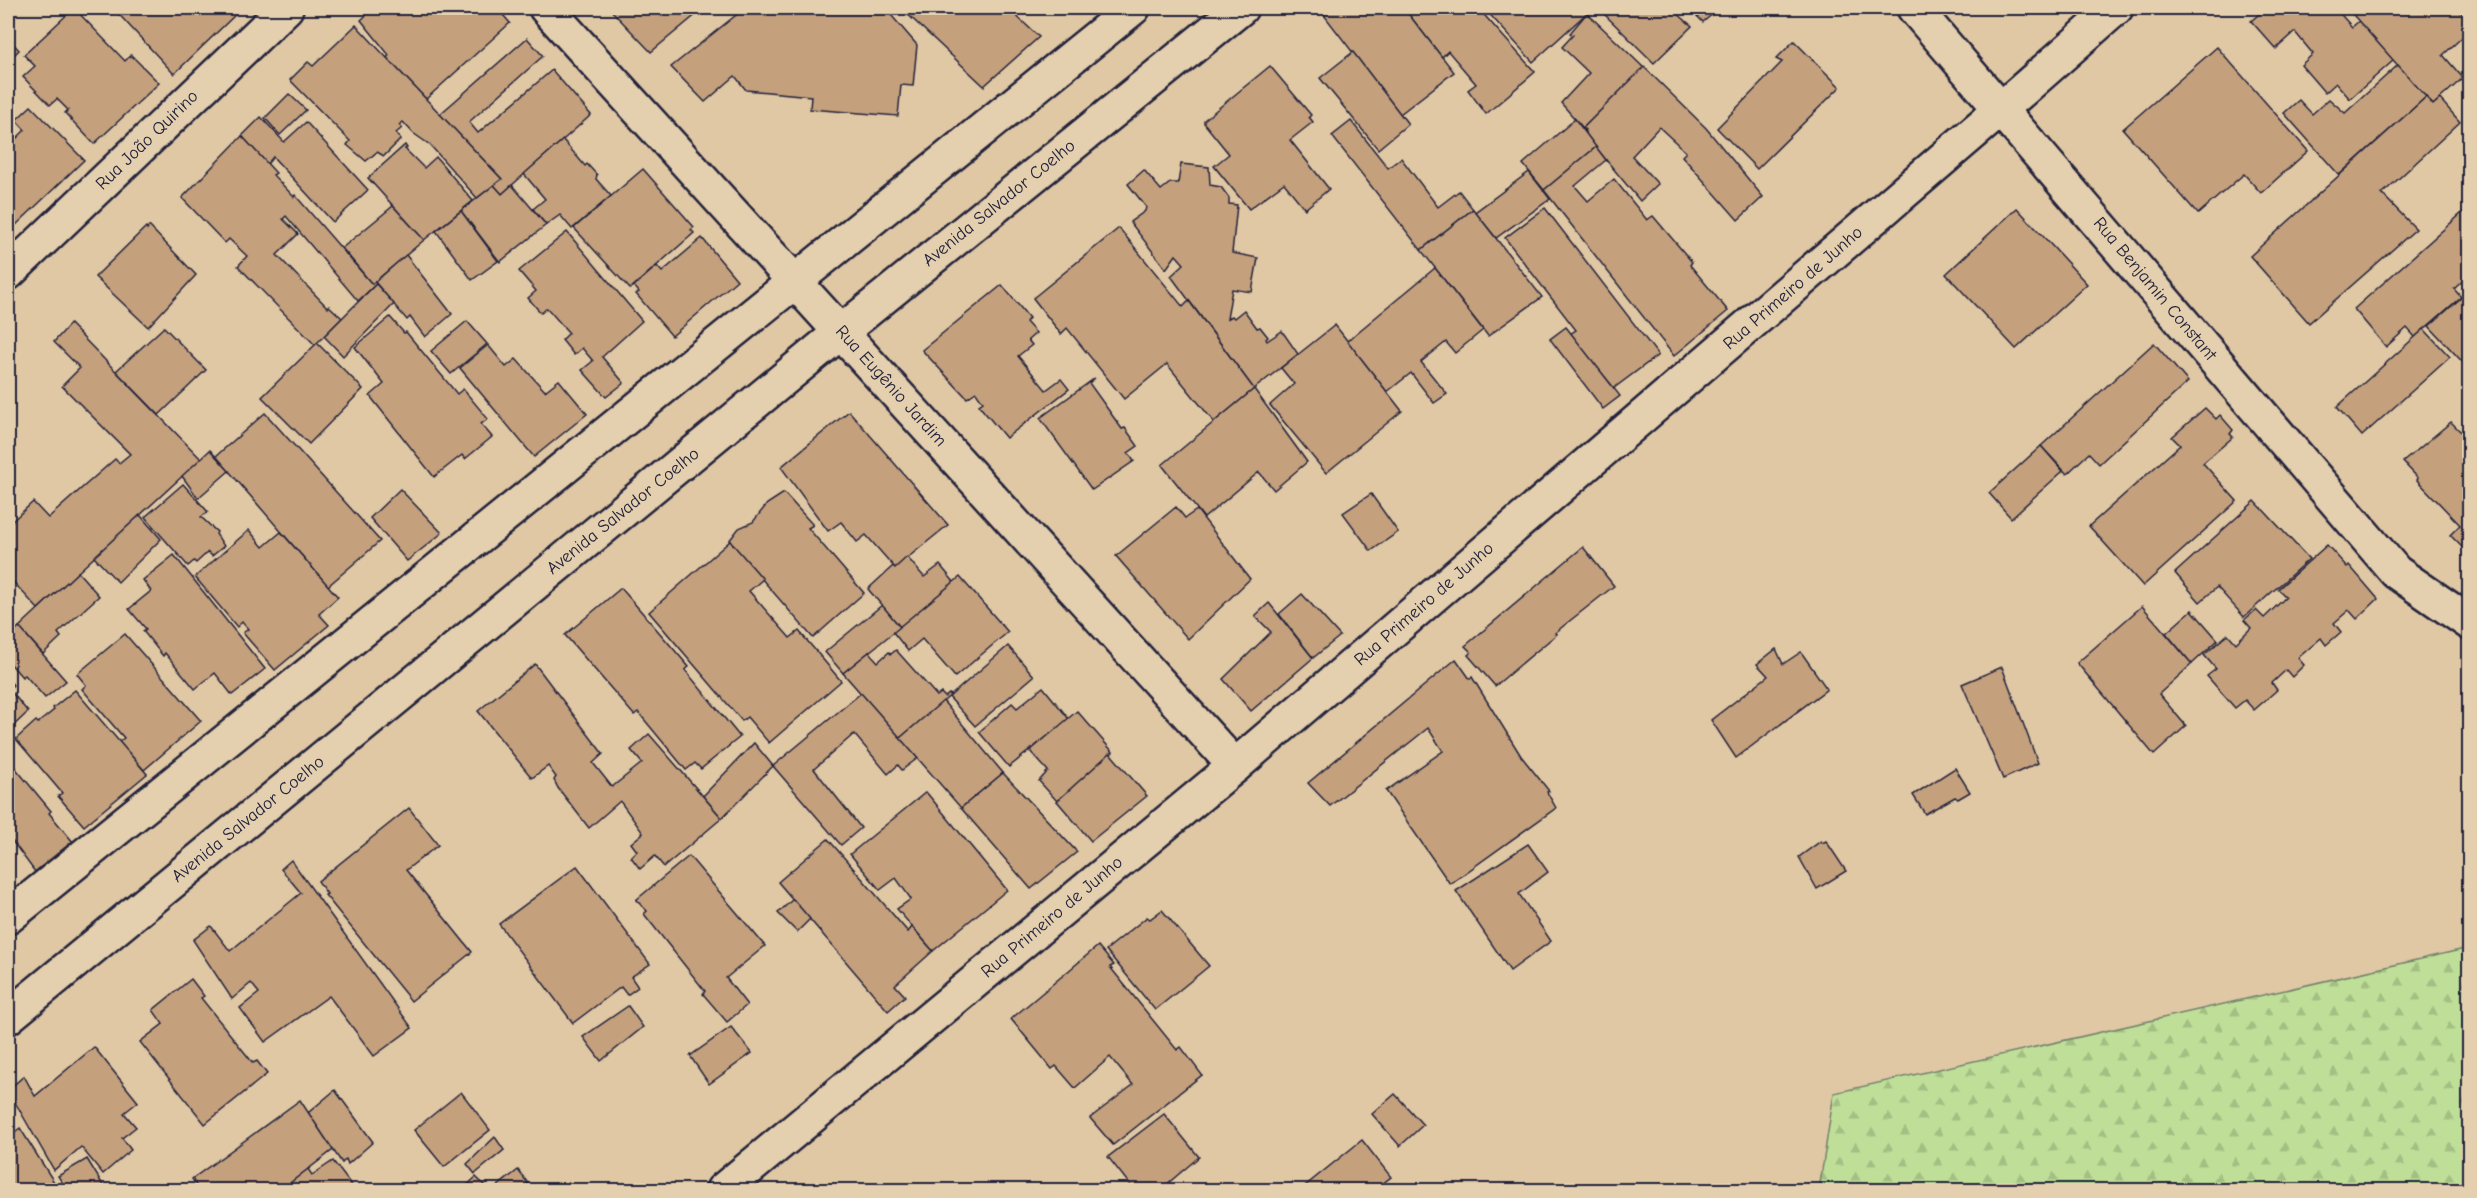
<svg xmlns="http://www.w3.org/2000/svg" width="2477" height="1198" viewBox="0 0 2477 1198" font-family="'Comic Neue',sans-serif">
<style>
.forest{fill:url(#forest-firs);stroke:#70806a;stroke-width:1.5}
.building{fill:#c4a07d;stroke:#22223b;stroke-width:1.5}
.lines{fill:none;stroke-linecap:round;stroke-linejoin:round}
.minor-casing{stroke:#22223b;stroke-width:38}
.minor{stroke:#e4cfae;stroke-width:33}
.labels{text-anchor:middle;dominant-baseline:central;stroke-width:5;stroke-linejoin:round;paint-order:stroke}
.street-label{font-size:18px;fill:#22223b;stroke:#e4cfae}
</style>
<defs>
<pattern id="forest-firs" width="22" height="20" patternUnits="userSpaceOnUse" patternTransform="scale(1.5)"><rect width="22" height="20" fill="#bfdf98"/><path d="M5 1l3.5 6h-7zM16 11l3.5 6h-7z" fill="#a4bf84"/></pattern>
</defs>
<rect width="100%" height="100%" fill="#e0c8a5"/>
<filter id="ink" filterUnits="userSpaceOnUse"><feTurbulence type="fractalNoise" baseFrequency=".0167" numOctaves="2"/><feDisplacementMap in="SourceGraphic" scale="12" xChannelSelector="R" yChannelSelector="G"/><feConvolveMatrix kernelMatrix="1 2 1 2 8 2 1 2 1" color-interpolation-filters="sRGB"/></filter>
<g filter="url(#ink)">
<path class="forest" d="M2469 948V1190H1819L1834 1093Z"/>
<g class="building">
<path d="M74 8 125 61 131 55 159 83 94 144 65 113 68 110 57 99 50 105 23 77 35 66 24 55Z"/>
<path d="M113 8H233L238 12 174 74Z"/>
<path d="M374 8H497L510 23 426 99 387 58 389 55 361 20Z"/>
<path d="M609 8H704L651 52Z"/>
<path d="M745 8H885L917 45 913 86 901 85 898 116 810 109 811 96 746 90 735 76 705 102 671 67Z"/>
<path d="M901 8H996L1001 11 1004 8H1008L1039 37 984 86Z"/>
<path d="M1334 8H1404L1454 72 1400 114 1324 15Z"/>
<path d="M1404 8H1478L1535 72 1486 114 1468 90 1476 84 1448 51 1442 57Z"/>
<path d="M1484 8H1585L1589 11 1533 62Z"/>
<path d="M1598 8H1671L1692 26 1654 63Z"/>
<path d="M1689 8H1720L1703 22Z"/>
<path d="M2272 8H2335L2352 27 2359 21 2394 60 2350 99 2336 83 2325 93 2301 65 2313 54 2295 32 2276 49 2251 21 2265 9 2268 11Z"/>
<path d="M2347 8H2457L2470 22V30L2443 55 2463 78 2433 105Z"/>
<path d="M1587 13 1644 68 1583 128 1561 103 1589 73 1562 47 1573 35 1570 33Z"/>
<path d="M356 25 387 58 502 179 477 198 430 145 413 133 403 122 399 125 402 128 396 133 401 139 384 156 377 152 366 161 347 145 350 141 290 80 308 62 313 66Z"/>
<path d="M8 38 19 50 8 61Z"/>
<path d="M527 38 543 56 469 122 478 133 552 70 591 115 502 194 494 185 502 179 440 114Z"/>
<path d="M1794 41 1840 87 1757 169 1717 128 1782 62 1776 59Z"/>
<path d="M2217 47 2308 151 2261 193 2244 174 2198 214 2123 129Z"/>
<path d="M1353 52 1408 124 1378 149 1320 78Z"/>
<path d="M2398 65 2426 97 2339 175 2284 113 2299 100 2312 114 2329 99 2345 113Z"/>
<path d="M1270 66 1311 115 1309 117 1313 122 1290 140 1329 189 1305 209 1284 183 1249 209 1214 166 1229 154 1204 123V120Z"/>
<path d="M1644 67 1706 128 1763 197 1738 220 1682 156 1686 152 1659 127 1632 156 1658 184 1640 201 1583 132 1585 130 1583 128Z"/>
<path d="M289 94 306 110 280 135 265 118Z"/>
<path d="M2426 97 2433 105 2440 99 2460 122 2382 194 2416 229 2309 323 2250 256Z"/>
<path d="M31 106 84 160 14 227 8 220V129L16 139 25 130 16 120Z"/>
<path d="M261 117 284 142 306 122 368 190 333 222 273 157 267 164 242 136Z"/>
<path d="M1575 119 1596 147 1544 190 1523 164Z"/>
<path d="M1351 121 1388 168 1401 158 1438 207 1459 191 1473 209 1421 250 1332 136Z"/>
<path d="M242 136 276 173 273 175 294 197 295 195 372 284 375 282 376 284 358 301 286 216 283 219 298 234 277 255 328 308 329 306 342 318 315 345 238 266 247 256 229 239 225 243 182 198Z"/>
<path d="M563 140 585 166 587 164 597 175 596 179 611 196 572 229 560 215 546 225 533 209 545 199 524 174Z"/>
<path d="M405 145 407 148 405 149 424 168 436 157 473 201 424 240 368 178Z"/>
<path d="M1596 147 1606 160 1575 186 1588 201 1614 179 1647 220 1653 216 1692 262 1690 265 1728 311 1674 356 1544 190Z"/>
<path d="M1181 164 1209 167 1210 185 1221 187 1229 198V204L1237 205 1232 253 1258 258 1252 292 1232 289 1227 319 1232 316 1234 318 1244 310 1257 328 1260 327 1268 337 1266 339 1267 341 1282 331 1298 354 1254 389 1171 276 1184 264 1176 255 1166 269 1130 222 1145 211 1146 207 1128 184 1144 170 1161 190 1170 183H1178Z"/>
<path d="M643 169 694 227 691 230 694 233 630 289 574 228Z"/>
<path d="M1529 172 1550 199 1496 238 1475 212Z"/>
<path d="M494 185 502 194 512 185 546 225 500 262 461 211Z"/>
<path d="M393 206 424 240 372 284 342 248Z"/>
<path d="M2470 206V274L2454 289 2461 297 2415 337 2407 328 2386 347 2354 309Z"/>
<path d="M1545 208 1658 355 1614 388 1570 334 1576 330 1505 238Z"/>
<path d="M2017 208 2087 284 2016 349 1946 274Z"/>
<path d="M1473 209 1542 297 1488 336 1421 250Z"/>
<path d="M461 211 498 261 472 280 436 231Z"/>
<path d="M149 226 196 275 148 327 95 277 146 227 147 229Z"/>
<path d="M1119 228 1183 307 1189 301 1254 389 1214 422 1167 364 1124 399 1067 328 1061 334 1033 298Z"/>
<path d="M567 232 642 321 602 357 624 383 606 397 582 370 593 361 582 348 574 355 562 340 569 333 547 308 541 313 528 298 536 291 519 271Z"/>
<path d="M702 238 737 280 672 336 636 294 639 292 634 286 657 266 662 272Z"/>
<path d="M406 255 452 314 425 337 410 317 407 320 375 282Z"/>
<path d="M1435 268 1483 330 1455 353 1446 342 1421 362 1447 394 1434 403 1411 373 1387 392 1347 341Z"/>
<path d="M376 284 394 304 343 356 324 336Z"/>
<path d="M1002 285 1029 318 1026 322 1036 333 1028 340 1032 345 1018 356 1046 390 1061 379 1069 389 1006 438 981 408 979 405 983 402 976 392 967 398 922 350Z"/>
<path d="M2470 290V370L2429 326Z"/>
<path d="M390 317 404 333 406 332 457 394 463 389 488 419 481 424 492 437 465 459 462 455 434 477 370 396 384 384 355 347Z"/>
<path d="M467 321 487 344 451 374 431 351Z"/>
<path d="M70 324 201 459 38 609 8 576V525L33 502 48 518 115 459 119 463 130 454 62 386 80 368 54 342Z"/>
<path d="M1335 325 1402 411 1326 473 1270 405 1294 384 1281 368Z"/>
<path d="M164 327 206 370 159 415 116 371Z"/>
<path d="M1566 327 1620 396 1603 409 1550 339Z"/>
<path d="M2424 329 2450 357 2362 436 2337 407Z"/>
<path d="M317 343 363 389 309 444 262 397Z"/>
<path d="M2154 343 2188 382 2099 464 2089 453 2067 474 2041 446Z"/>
<path d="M488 345 506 367 516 359 545 391 559 380 587 414 534 457 460 368Z"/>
<path d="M1095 378 1089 383 1122 429 1125 428 1138 446 1128 453 1134 461 1092 490 1040 418Z"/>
<path d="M1254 389 1307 462 1274 490 1259 472 1204 518 1162 465Z"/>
<path d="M2205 408 2216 419 2220 415 2233 430 2230 434 2233 437 2203 463 2237 501 2143 586 2089 526 2180 445 2172 437Z"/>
<path d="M849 411 948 525 895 568 866 535 857 542 841 522 828 531 781 467Z"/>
<path d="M265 413 380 541 328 586 216 456Z"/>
<path d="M2451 422 2470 441V555L2450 535 2460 525 2417 480 2418 478 2403 462Z"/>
<path d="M2041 446 2063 471 2011 518 1989 493Z"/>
<path d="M210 450 229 471 198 498 182 476Z"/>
<path d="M183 484 208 512 201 517 217 532 216 534 224 546 212 556 208 552 196 563 194 561 188 566 145 517Z"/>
<path d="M400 489 442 533 407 561 370 518Z"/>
<path d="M784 493 813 525 808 528 864 593 813 638 729 541 739 528 753 522 767 504Z"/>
<path d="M1371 494 1398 532 1371 551 1343 513Z"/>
<path d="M2255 501 2309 559 2244 617 2217 587 2200 602 2175 573Z"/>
<path d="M1176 507 1185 518 1197 510 1250 579 1188 639 1116 556Z"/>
<path d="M140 515 161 539 118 582 94 557Z"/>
<path d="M249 530 263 547 281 532 338 597 319 614 329 625 275 670 243 633 248 629 242 622 237 627 195 577Z"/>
<path d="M730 541 763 579 749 591 790 638 799 631 841 681 769 743 747 717 742 721 649 612Z"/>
<path d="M2327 545 2347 567 2349 565 2378 599 2357 619 2349 610 2334 623 2341 632 2326 645 2321 638 2298 658 2304 665 2292 677 2286 670 2272 683 2277 690 2254 710 2245 700 2235 708 2207 676 2216 669 2204 655 2228 634 2236 643 2251 628 2244 620 2256 610 2264 618 2286 597 2278 589Z"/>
<path d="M1583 547 1614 586 1567 623 1555 633 1557 634 1495 686 1468 655 1471 652 1465 646Z"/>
<path d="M174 555 265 669 232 695 215 673 195 689 165 653 163 656 143 631 146 629 129 609 151 591 143 580Z"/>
<path d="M907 557 924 577 940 565 954 582 900 627 868 589 893 566 895 568Z"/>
<path d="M78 572 99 596 58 633 61 637 43 654 19 627Z"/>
<path d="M960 577 1008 632 955 677 922 639 908 651 893 632Z"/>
<path d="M621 588 689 667 685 670 740 737 701 769 695 763 686 770 638 712 634 715 565 635Z"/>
<path d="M1302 594 1340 636 1313 658 1279 614Z"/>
<path d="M1269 603 1313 658 1251 711 1223 679 1271 632 1255 616Z"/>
<path d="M882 605 900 627 843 673 825 652Z"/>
<path d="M2142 606 2192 664 2159 694 2186 726 2154 755 2077 663Z"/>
<path d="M2192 610 2218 640 2192 664 2166 633Z"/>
<path d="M19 627 66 681 45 698 25 675 22 677 8 661V637Z"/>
<path d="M125 634 201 721 144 770 119 742 124 738 82 689 86 685 77 674Z"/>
<path d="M1008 646 1034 676 975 726 949 697Z"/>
<path d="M1776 649 1783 664 1801 652 1827 689 1736 758 1711 720 1768 676 1757 664Z"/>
<path d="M896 650 937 696 941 693 945 697 949 694 951 695 900 738 843 673 869 652 878 662 889 652 891 654Z"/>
<path d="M1456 659 1470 679 1472 677 1521 756 1549 791 1547 792 1556 808 1450 884 1386 791 1443 751 1428 728 1330 806 1308 783Z"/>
<path d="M535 664 603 754 593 763 612 787 642 763 631 750 649 734 722 818 664 867 655 856 640 869 631 857 637 851 631 843 643 833 620 801 589 828 558 788 554 780 556 777 548 766 532 778 478 711Z"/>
<path d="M2002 667 2038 763 2003 779 1962 684Z"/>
<path d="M8 679 13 685 9 689 28 712 8 731Z"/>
<path d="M1043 687 1069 719 1009 767 979 732 1012 703 1017 708Z"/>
<path d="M75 690 147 774 84 826 58 796 62 793 16 739 36 721 38 723 54 710 53 708Z"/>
<path d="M861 693 918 758 902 770 898 765 888 774 854 734 814 769 861 828 841 845 773 766Z"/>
<path d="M943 701 1003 773 961 808 900 738Z"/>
<path d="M1077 711 1113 752 1057 801 1039 781 1048 771 1030 751Z"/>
<path d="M754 743 773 766 722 818 703 796Z"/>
<path d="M1110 753 1147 796 1091 841 1057 801Z"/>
<path d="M8 759 51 811 49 813 73 842 35 872 13 842 10 845 8 842Z"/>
<path d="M1955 768 1970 792 1958 799 1955 797 1925 814 1913 795Z"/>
<path d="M1003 773 1077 852 1031 889 961 808Z"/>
<path d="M926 792 1007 890 933 951 897 909 911 899 896 878 880 890 850 854Z"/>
<path d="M409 808 438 845 406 870 472 952 411 1001 325 895 327 894 318 881Z"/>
<path d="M828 839 908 932 912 927 933 951 895 985 905 996 888 1011 778 882Z"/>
<path d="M1821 841 1822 843 1826 841 1846 871 1817 889 1799 857Z"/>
<path d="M1528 844 1548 872 1519 894 1551 941 1510 971 1456 891Z"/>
<path d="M689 856 765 946 726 978 747 1005 727 1022 703 994 705 991 644 914 647 911 636 900Z"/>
<path d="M291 860 412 1028 374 1056 329 996 265 1042 240 1008 259 993 251 983 232 999 193 940 211 926 230 951 301 893 281 869Z"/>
<path d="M577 866 650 964 631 977 638 987 627 995 621 987 573 1023 499 924Z"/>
<path d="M793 899 810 919 797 932 778 913Z"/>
<path d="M1162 910 1209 966 1155 1010 1106 950 1147 917 1150 919Z"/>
<path d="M1098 946 1114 965 1110 967 1177 1050 1181 1047 1202 1075 1113 1145 1090 1118 1133 1085 1110 1057 1075 1088 1056 1066 1052 1069 1011 1019Z"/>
<path d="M191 979 204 996 201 998 253 1063 257 1061 267 1074 205 1124 140 1042 163 1024 153 1010Z"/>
<path d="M628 1006 643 1027 601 1061 583 1037Z"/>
<path d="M731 1027 752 1053 709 1084 690 1056Z"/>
<path d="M94 1047 138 1102 124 1113 136 1127 122 1138 131 1150 103 1174 81 1147 54 1170 8 1090 24 1076 35 1096Z"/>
<path d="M335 1090 373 1142 348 1164 346 1159 342 1163 308 1113Z"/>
<path d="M461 1092 490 1130 444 1167 414 1130Z"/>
<path d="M1395 1094 1423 1125 1400 1146 1372 1114Z"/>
<path d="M300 1100 333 1150 281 1190H199L192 1179Z"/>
<path d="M1164 1114 1199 1157 1160 1190H1134L1108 1157Z"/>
<path d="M20 1128 59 1190H8V1137Z"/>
<path d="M495 1137 504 1150 475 1174 467 1164Z"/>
<path d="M1362 1140 1391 1177 1374 1190H1300Z"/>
<path d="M87 1159 106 1190H67L58 1176Z"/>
<path d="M333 1161 355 1190H281L308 1169 312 1175Z"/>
<path d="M518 1170 533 1190H493Z"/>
<path d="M476 1177 489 1190H462Z"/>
</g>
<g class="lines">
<defs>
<g id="minor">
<path d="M546 8 1235 766"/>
<path d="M1914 8 2396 572 2470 623"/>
<path d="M8 273 286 8"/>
<path d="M8 917 1133 8"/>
<path d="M8 1017 842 331 1241 8"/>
<path d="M723 1190 1235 766 2001 109 2116 8"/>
</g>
</defs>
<use href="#minor" class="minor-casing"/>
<use href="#minor" class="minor"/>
</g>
</g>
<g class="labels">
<g class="street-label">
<text transform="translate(147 140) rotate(-44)">Rua João Quirino</text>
<text transform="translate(999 203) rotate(-39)">Avenida Salvador Coelho</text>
<text transform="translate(1793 288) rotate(-41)">Rua Primeiro de Junho</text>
<text transform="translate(2155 289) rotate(50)">Rua Benjamin Constant</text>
<text transform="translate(891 386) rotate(48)">Rua Eugênio Jardim</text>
<text transform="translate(623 511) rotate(-39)">Avenida Salvador Coelho</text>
<text transform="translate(1424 604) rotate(-41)">Rua Primeiro de Junho</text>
<text transform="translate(248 819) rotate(-39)">Avenida Salvador Coelho</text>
<text transform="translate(1052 917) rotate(-40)">Rua Primeiro de Junho</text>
</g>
</g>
<rect width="2477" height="1198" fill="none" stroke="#e4cfae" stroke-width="30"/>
<rect x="15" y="15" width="2447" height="1168" fill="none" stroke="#22223b" stroke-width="2" filter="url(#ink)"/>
</svg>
